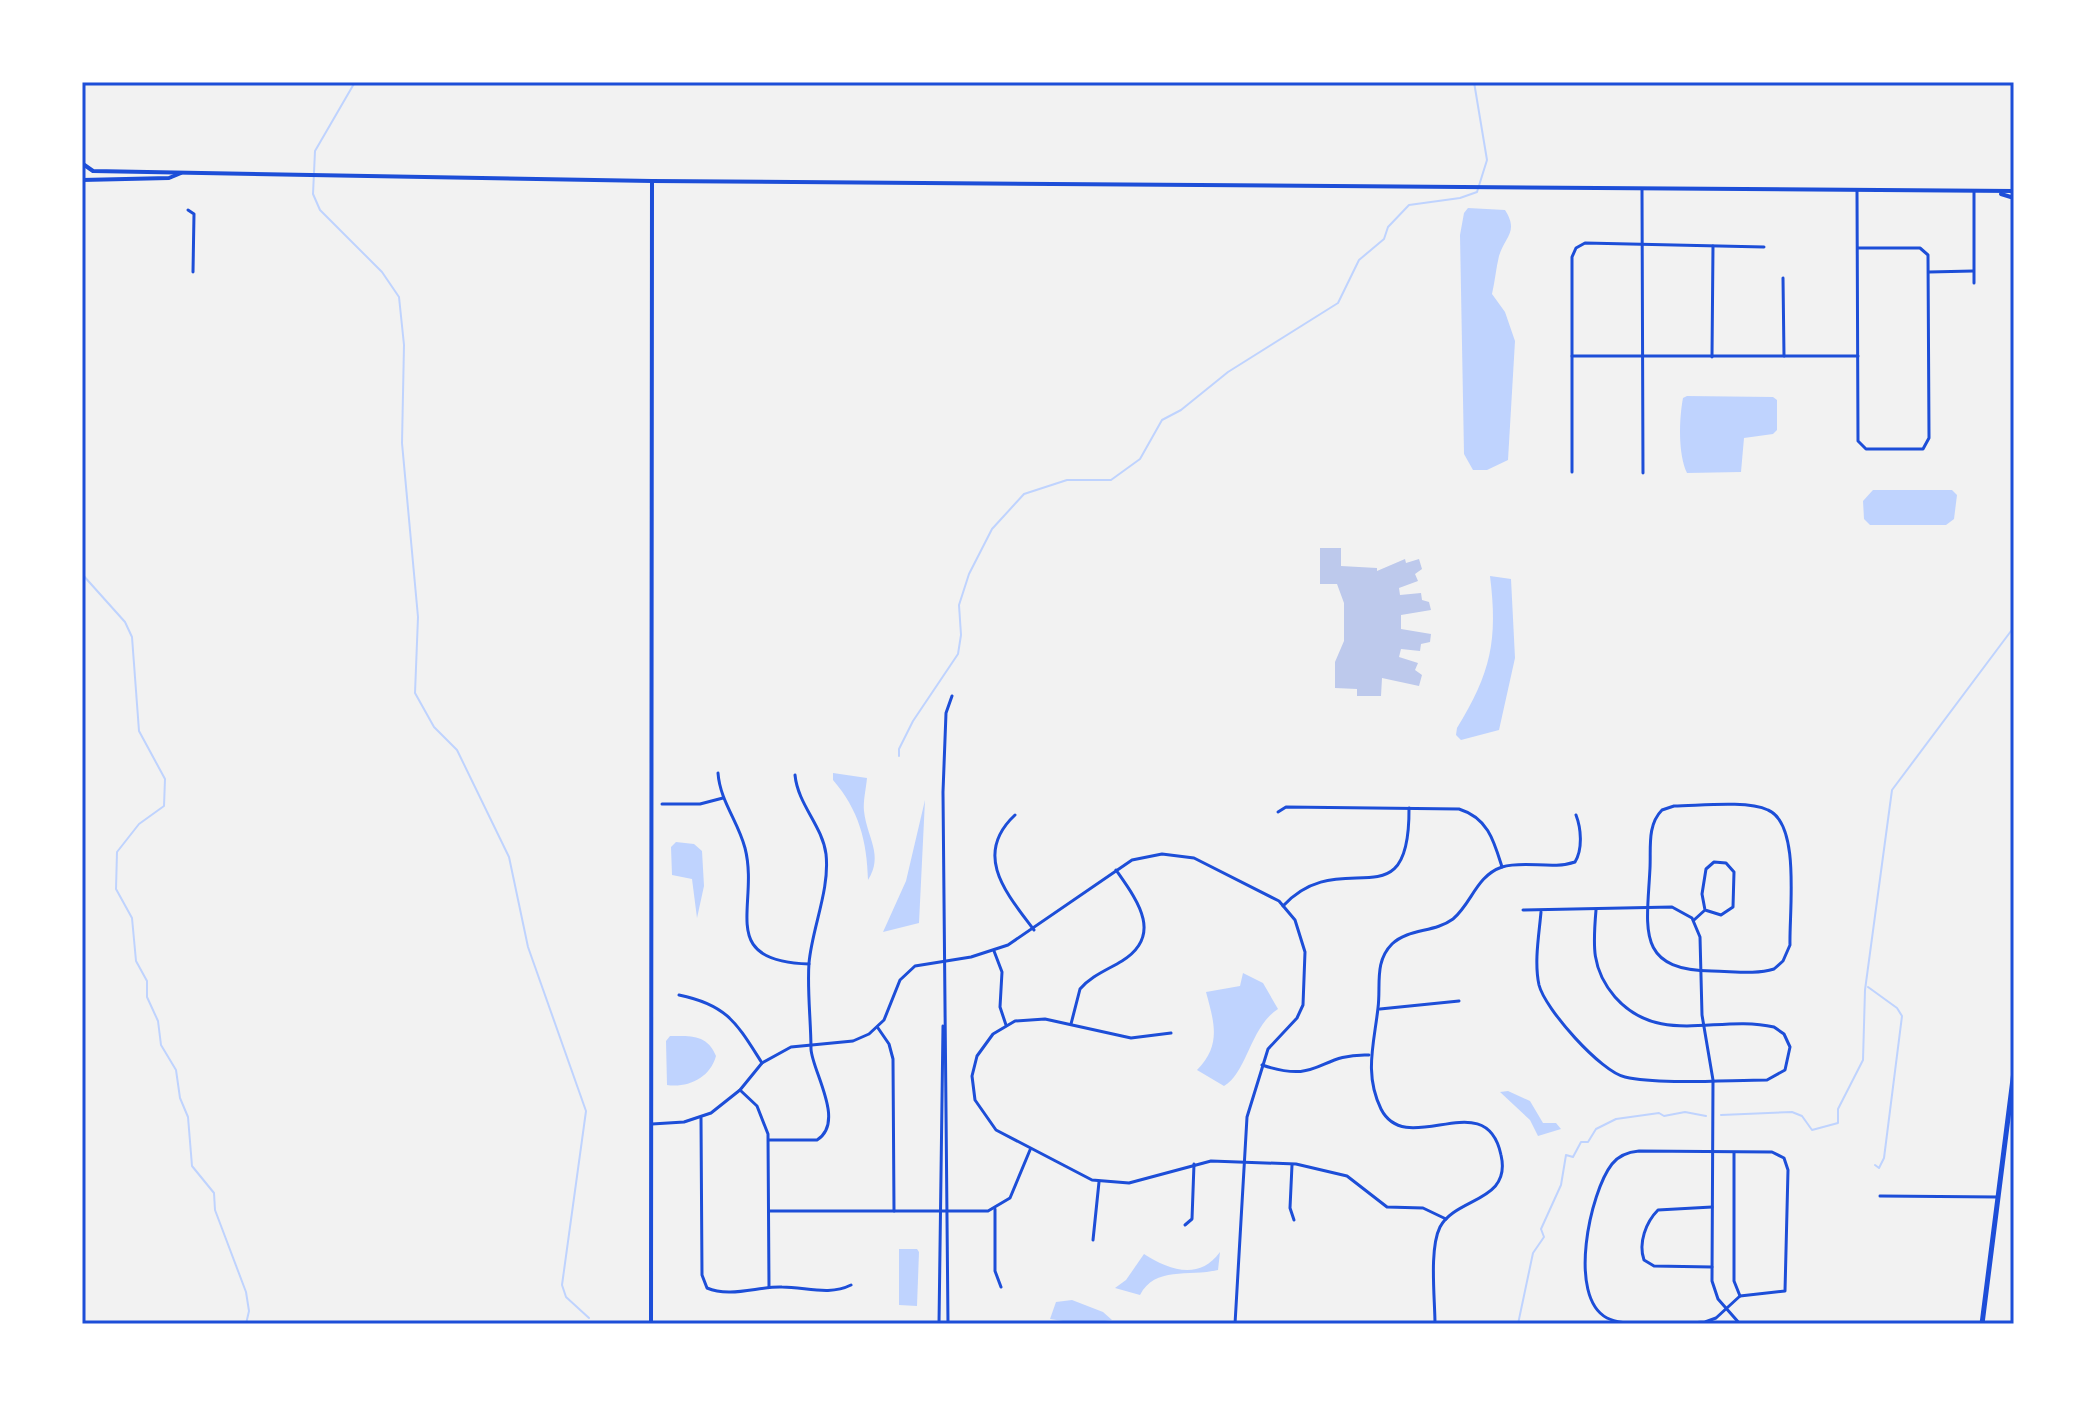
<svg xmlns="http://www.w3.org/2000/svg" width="2096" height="1406" viewBox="0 0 2096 1406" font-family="'Work Sans',sans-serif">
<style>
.water{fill:#bfd3fe}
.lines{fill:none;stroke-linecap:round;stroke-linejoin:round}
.stream{stroke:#bfd3fe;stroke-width:2}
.building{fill:#bdc9ec}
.minor{stroke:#1d4ed8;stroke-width:3}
.tertiary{stroke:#1d4ed8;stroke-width:4}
.primary{stroke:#1d4ed8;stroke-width:5}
.neatline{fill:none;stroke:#1d4ed8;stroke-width:3}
</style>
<rect width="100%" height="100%" fill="#f2f2f2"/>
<g class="water">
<path d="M1468 208 1505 210C1519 232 1505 236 1499 256 1496 268 1495 281 1492 294L1505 312 1515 341 1508 460 1487 470H1473L1464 454 1460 235 1464 213Z"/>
<path d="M1687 396 1773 397 1777 400V430L1773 434 1744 438 1741 472 1687 473C1678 454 1679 419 1683 398Z"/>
<path d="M1873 490H1952L1957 495 1954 519 1946 525H1870L1864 519 1863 501Z"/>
<path d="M1490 576 1511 579 1515 658 1499 730 1461 740 1456 735 1457 728C1491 673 1498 640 1490 576Z"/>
<path d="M833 773 867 778C866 789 863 801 864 811 867 838 884 855 868 880 867 841 859 810 833 780Z"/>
<path d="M925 800 919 923 883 932 906 881Z"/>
<path d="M676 842 694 844 702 851 704 886 697 918 692 879 672 875 671 847Z"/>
<path d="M1243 973 1263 983 1278 1009C1250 1027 1247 1073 1224 1086L1197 1070C1222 1045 1214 1022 1206 992L1240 986Z"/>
<path d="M670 1036C691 1036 707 1034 716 1056 710 1078 688 1088 667 1085L666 1041Z"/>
<path d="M1508 1091 1530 1101 1543 1123H1556L1561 1129 1538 1136 1530 1120 1500 1092Z"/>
<path d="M899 1249H917L919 1252 917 1306 899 1305Z"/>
<path d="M1220 1252 1218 1270C1188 1277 1155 1266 1140 1295L1115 1288 1126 1280 1144 1254C1169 1270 1199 1281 1220 1252Z"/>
<path d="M1072 1300 1103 1312 1112 1320 1083 1324 1050 1319 1056 1302Z"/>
</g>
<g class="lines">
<g class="stream">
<path d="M355 82 315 151 313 194 320 210 382 272 399 297 404 345 402 443 418 617 415 693 434 727 457 750 509 857 528 947 586 1111 562 1285 566 1297 589 1318"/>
<path d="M82 574 125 622 132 637 139 731 165 779 164 806 139 824 117 852 116 889 132 918 136 961 147 981V997L158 1021 161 1045 176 1070 180 1098 188 1117 192 1166 214 1193 215 1210 246 1292 249 1311 246 1324"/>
<path d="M899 756V749L913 721 958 654 961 635 959 605 969 574 992 529 1024 494 1067 480H1111L1140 459 1162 420 1181 410 1228 372 1338 303 1359 260 1384 239 1388 227 1409 205 1460 198 1477 192 1487 160 1474 82"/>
<path d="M1868 987 1897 1008 1902 1016 1884 1158 1879 1168 1875 1165"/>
<path d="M1721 1115 1792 1112 1802 1116 1812 1130 1838 1123V1109L1863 1060 1865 990 1892 790 2014 627"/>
<path d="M595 1322 597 1324"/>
<path d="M1518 1324 1533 1253 1544 1237 1541 1229 1561 1185 1566 1155 1573 1157 1581 1142H1588L1596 1129 1616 1119 1659 1113 1664 1116 1685 1112 1706 1116"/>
</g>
</g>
<path class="building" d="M1320 548H1341V566L1377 568V571L1405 559 1406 563 1419 559 1422 569 1415 574 1418 581 1399 588 1400 595 1421 593 1422 600 1429 602 1431 610 1401 615V629L1431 634 1430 642 1421 644 1420 651 1401 649 1399 657 1418 663 1415 670 1422 675 1419 686 1382 678 1381 696H1357V689L1335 688V662L1344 641V603L1337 584H1320Z"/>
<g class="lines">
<g class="minor">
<path d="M1642 190 1643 473"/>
<path d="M1857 191 1858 441 1866 449H1923L1929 438 1928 255 1920 248H1858"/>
<path d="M1974 192V283"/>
<path d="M188 210 194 214 193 272"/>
<path d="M1929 272 1973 271"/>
<path d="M1783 278 1784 356"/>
<path d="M1572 356H1858"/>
<path d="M1712 357 1713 246"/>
<path d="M1572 472V257L1576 248 1585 243 1764 247"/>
<path d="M718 773C720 801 738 821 745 848 760 906 715 961 809 964"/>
<path d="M662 804H700L723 798"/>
<path d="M1674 806C1698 806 1746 800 1768 810 1801 824 1789 912 1790 945L1783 961 1774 969C1755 975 1732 971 1712 971 1635 970 1647 929 1650 868 1651 848 1647 825 1662 810Z"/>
<path d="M1278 812 1286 807 1459 809C1488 818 1494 841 1502 867"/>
<path d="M1015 815C972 855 1007 894 1034 930"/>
<path d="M1283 906C1342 842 1410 927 1409 808"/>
<path d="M1523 910 1672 907 1692 918 1700 937 1702 1015 1713 1080 1712 1281 1718 1299 1740 1324"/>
<path d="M1541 912C1539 935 1534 962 1539 985 1545 1009 1601 1072 1625 1077 1660 1085 1728 1080 1767 1080L1785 1070 1790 1047 1784 1034 1774 1027C1718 1014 1659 1047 1615 997 1591 969 1593 945 1596 910"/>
<path d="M1694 920 1705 910 1702 894 1706 869 1714 862 1726 863 1734 872 1733 907 1721 915 1705 910"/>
<path d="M994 951 1002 972 1000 1007 1006 1025"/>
<path d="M679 995C728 1005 737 1024 762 1063"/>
<path d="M1380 1009 1459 1001"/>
<path d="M1071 1024 1080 989C1091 976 1107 970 1122 961 1164 935 1137 900 1116 870"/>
<path d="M878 1028 889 1044 893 1059 894 1211"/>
<path d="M1171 1033 1131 1038 1045 1019 1015 1021 993 1034 977 1056 972 1076 975 1100 996 1130 1092 1180 1129 1183 1211 1161 1296 1164 1347 1176 1387 1207 1423 1208 1446 1219"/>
<path d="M1262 1065C1322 1085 1317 1053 1369 1055"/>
<path d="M740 1090 757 1106 768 1134 769 1287"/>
<path d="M701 1118 702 1275 707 1288C730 1298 759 1286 782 1287 806 1287 829 1296 851 1285"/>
<path d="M652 1124 684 1122 711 1113 740 1090 762 1063 791 1047 853 1041 869 1034 884 1020 900 980 915 966 971 957 1008 945 1132 860 1162 854 1194 858 1279 901 1295 920 1305 952 1303 1005 1297 1018 1268 1049 1247 1117 1235 1324"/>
<path d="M769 1140H817C846 1122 812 1071 811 1049 811 1021 807 991 809 963 812 928 830 890 826 854 822 825 798 805 795 775"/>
<path d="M1639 1151 1772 1152 1784 1158 1788 1170 1785 1291 1740 1296 1716 1318 1705 1322C1682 1323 1627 1328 1607 1318 1567 1297 1590 1192 1612 1164 1619 1155 1628 1152 1639 1151Z"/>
<path d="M1734 1153V1281L1740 1296"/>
<path d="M1292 1165 1290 1208 1294 1220"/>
<path d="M1880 1196 1998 1197"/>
<path d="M995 1209V1271L1001 1287"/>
<path d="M769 1211H988L1010 1198 1030 1150"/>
<path d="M1185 1225 1192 1219 1194 1164"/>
<path d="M1093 1240 1099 1182"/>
<path d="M1712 1267 1654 1266 1644 1260C1638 1243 1646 1222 1658 1210L1712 1207"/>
<path d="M939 1324 943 1026"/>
<path d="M948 1324 943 792 946 713 952 696"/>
<path d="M1435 1324C1435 1299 1429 1249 1440 1227 1456 1197 1512 1202 1501 1155 1486 1083 1407 1160 1381 1109 1364 1074 1374 1044 1378 1008 1381 985 1374 962 1392 944 1409 928 1434 933 1453 919 1472 903 1476 876 1502 867 1525 860 1552 870 1575 862 1583 849 1581 828 1576 815"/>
</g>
<g class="tertiary">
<path d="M83 164 93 171 652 181 2014 191"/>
<path d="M82 180 169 178 181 173"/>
<path d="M2001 194 2014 198"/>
<path d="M651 1324 652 181"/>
</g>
<path class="primary" d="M1982 1324 2014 1071"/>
</g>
<rect width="2096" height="1406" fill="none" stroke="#ffffff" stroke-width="168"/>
<rect x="84" y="84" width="1928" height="1238" class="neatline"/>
</svg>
